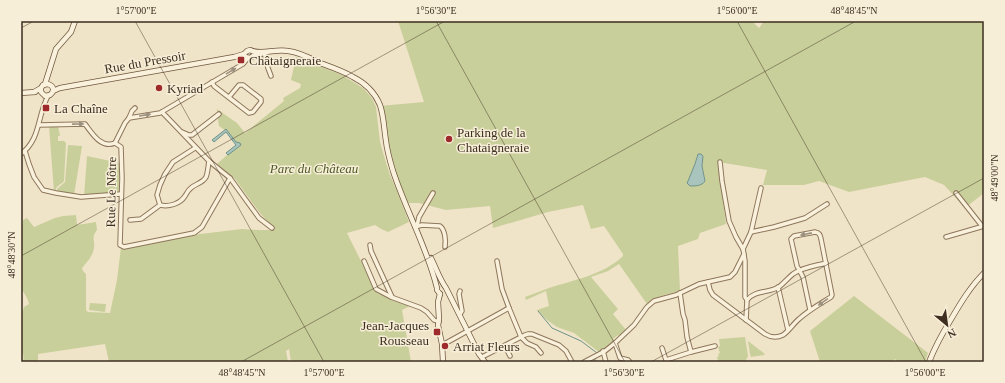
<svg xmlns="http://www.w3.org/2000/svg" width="1005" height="383" viewBox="0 0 1005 383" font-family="'Times New Roman',serif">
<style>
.green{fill:#c9cf9b;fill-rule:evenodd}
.water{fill:#a9c4bc;stroke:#6f938a}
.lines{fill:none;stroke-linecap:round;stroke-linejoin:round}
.stream{stroke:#6f938a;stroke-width:1}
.street-casing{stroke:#8d765c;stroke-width:5.5}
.secondary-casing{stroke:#6f573f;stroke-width:6}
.street{stroke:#faf1dc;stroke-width:3.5}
.secondary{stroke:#faf1dc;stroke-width:4.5}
.oneway{fill:#9c907e}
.ticks{fill:none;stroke:#3d2e20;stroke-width:1;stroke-opacity:0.45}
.poi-dot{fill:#9e2a2b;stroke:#f7eed8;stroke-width:1.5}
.labels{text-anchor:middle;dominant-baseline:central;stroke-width:3;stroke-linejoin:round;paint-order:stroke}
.poi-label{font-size:13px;fill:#3d2e20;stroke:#f7eed8;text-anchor:start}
.street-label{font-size:13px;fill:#3d2e20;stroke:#f7eed8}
.park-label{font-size:13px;font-style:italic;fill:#4d5a26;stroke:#f7eed8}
.neatline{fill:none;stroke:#3d2e20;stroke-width:1.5}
.ticks-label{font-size:10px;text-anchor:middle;fill:#3d2e20}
</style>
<rect width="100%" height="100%" fill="#f0e4c8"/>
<g class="green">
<path d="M398 21H752L759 28 764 21H984V193L965 208 944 185 925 177 849 192 819 181 804 185H763L767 170 718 162 726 224 700 233 698 239 678 246 680 291C669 294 655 296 647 304L619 264 608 271 591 277 618 309 613 314 626 330 619 336 618 335 613 339 615 341 599 352 574 333 557 327 547 320 537 310 549 306 546 291 526 300 525 297C533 294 541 291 549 288 574 280 603 275 623 256V254L604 226 591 229 583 205 548 212 493 228 490 206 446 210 419 203H408L391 165 379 106 424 102ZM697 156 703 158 702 166 705 180 698 185 690 186V176L695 164Z"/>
<path d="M296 57 342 75 363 88 372 98 376 107 380 142 384 156 390 175 397 191 409 222 388 232 381 229 375 225 347 233 377 293 412 305 402 310 411 362H291L289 349 286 351 288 362H109L105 344 38 354V362H23C24 357 24 355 21 351V316L24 307 29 304 27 298 21 288 22 276 21 268V225L23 223V220L27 218 34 227 55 218 63 216 76 215 77 225 96 222 97 230C91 238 95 239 94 248 93 256 87 262 82 268L83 271 86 274V310L88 312 110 313 117 280 121 247 192 235 242 229 258 230H275L259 212 235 179 217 164 237 146 226 131 219 126 217 113V109L237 123 245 133 284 101 283 98 300 88 301 84 291 80Z"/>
<path d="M49 126H58L60 136H58V141H64L66 143 64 181C60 186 56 185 55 192H54Z"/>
<path d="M68 145 82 146 74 195 57 193V189L65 182Z"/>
<path d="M87 156 120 163 119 191 117 193 84 196Z"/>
<path d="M854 296 928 353 925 362H899L895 359 892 362H820L810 331Z"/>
<path d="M90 303 106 304 105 312 89 310Z"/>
<path d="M745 337 748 356 745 362H714L718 361 717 357 719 356 718 354 720 353 718 347 720 346 719 339Z"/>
<path d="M748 341 765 354 764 355 751 357 750 354Z"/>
</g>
<g class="water">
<path d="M226 129 236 142 240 143 241 145 228 155 226 153 236 145 226 132 214 142 212 140Z"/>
<path d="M698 154H701L703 156 702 166 705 181C702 186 695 186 690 186L687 183 688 181 695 164Z"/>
</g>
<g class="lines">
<g class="stream">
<path d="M538 311 552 328 581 341 597 353 595 354V355"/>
<path d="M595 358V362"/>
</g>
<defs>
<g id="street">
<path d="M264 52 268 68 271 76"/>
<path d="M212 82 214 86 249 113 253 112 261 102V99L243 85H239L229 97"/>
<path d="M162 112 209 161 230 178 259 218 272 228"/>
<path d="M129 118 132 111 135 108"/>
<path d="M39 125 85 124C92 133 101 149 115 143"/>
<path d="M182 132 189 135H192L219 114"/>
<path d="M115 143 121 147 122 178 120 245 124 247 194 233 202 227 230 178"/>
<path d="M115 143 125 123 129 118 160 113 243 64 248 58"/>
<path d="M25 151 29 164 34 177 43 190 56 193 81 197 121 194"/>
<path d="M21 154C41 139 37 116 48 96"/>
<path d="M720 162 722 181 729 221 736 237 743 249"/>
<path d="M956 193 982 226"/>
<path d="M160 205 157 195 160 185 165 174 173 162 195 148"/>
<path d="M130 220 141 219 160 205C169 207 180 204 185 196 187 193 188 190 191 188 195 184 203 183 206 177 208 172 208 166 209 161"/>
<path d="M417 226 419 217 433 193"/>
<path d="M415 227 422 225 440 226C445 230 446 240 445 247"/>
<path d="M751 232 774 227 805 218 827 204"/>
<path d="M946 237 984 226"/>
<path d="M370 245 371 251 392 297"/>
<path d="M744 255 745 261V297L747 300 746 320"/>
<path d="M364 261 376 289 391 297 421 308 427 312 434 320 439 322"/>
<path d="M497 261 502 289 509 308 521 337 527 343 536 347 541 353"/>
<path d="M708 282 710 290 713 295 765 334C770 337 777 338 783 335 789 331 794 323 799 319 809 310 820 304 831 297L832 295 821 239C820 235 820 233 815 232L794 236 791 239 797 266 803 277 810 310"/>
<path d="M778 287 788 330"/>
<path d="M460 291 459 294 462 311 460 314"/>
<path d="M680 293 683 314 685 320 687 337 691 352 715 346"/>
<path d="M747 300C755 290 769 293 779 287 784 283 788 278 793 274 803 267 815 266 826 263"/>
<path d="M615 343 620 358 628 360 630 362"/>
<path d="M442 344 446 343 509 308"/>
<path d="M505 346 510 356"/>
<path d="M662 348 666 360 691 352"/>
<path d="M603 351 606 362"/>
<path d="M482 357 525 335 528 334H532L559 345 566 351 572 362"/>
<path d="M584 362 605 351 615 343 634 325 647 307 654 301 676 295 699 284 730 277 735 272 744 254 743 249 751 232 761 188"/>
</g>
<g id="secondary">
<path d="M238 57H245L250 58 253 56 261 54"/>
<path d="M45 84 56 49 71 32 75 21"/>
<path d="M53 91 60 88 234 57 244 54 247 51 250 50C261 56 276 48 288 51 299 52 310 58 320 63 331 67 343 71 353 77 365 83 375 93 380 105 384 117 384 129 386 141 387 151 390 161 393 171 406 211 427 247 437 288V290L440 294"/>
<path d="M34 92 41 88 43 85 48 84C54 86 55 91 50 95L45 96 41 92V88"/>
<path d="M21 93 35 92"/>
<path d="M431 258C436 268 440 280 446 288L479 354 485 362"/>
<path d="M440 294 438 302 439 319 438 325 442 344 443 362"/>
<path d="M929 362C935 347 942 334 950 321 960 304 970 287 984 273"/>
</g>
</defs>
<use href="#street" class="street-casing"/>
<use href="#secondary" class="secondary-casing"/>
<use href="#street" class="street"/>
<use href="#secondary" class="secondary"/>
</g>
<defs><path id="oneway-solid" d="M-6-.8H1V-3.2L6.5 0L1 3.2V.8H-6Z"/></defs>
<g class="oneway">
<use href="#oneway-solid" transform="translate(231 71) rotate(-31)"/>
<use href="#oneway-solid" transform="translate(145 115) rotate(-9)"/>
<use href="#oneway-solid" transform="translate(78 124) rotate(-1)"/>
<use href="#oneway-solid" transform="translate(806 234) rotate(169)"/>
<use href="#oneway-solid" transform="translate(823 302) rotate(145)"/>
</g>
<path class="ticks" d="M135 21 324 362M436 21 625 362M737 21 926 362M21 28 34 21M21 256 445 21M21 358 23 362M241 362 856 21M651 362 984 178"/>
<g class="poi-dot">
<rect x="237" y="56" width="8" height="8" rx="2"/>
<circle cx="159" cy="88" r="4"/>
<rect x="42" y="104" width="8" height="8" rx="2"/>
<circle cx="449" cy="139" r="4"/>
<rect x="433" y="328" width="8" height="8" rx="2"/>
<circle cx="445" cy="346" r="4"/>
</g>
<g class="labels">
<g class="poi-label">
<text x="249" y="60">Châtaigneraie</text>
<text x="167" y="88">Kyriad</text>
<text x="54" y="108">La Chaîne</text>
<text x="457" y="132">Parking de la<tspan x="457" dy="15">Chataigneraie</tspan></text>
<text x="429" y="325" text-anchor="end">Jean-Jacques<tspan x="429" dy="15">Rousseau</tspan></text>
<text x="453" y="346">Arriat Fleurs</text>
</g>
<g class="street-label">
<text transform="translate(145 62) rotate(-10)">Rue du Pressoir</text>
<text transform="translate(111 192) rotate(-89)">Rue Le Nôtre</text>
</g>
<g class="park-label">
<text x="314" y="168">Parc du Château</text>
</g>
</g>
<rect width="1005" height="383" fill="none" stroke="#f7eed8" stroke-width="44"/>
<g transform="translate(947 325) rotate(151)" stroke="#f7eed8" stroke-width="3" paint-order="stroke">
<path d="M0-3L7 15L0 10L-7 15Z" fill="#3d2e20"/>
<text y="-6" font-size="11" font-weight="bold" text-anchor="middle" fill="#3d2e20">N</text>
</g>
<rect x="22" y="22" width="961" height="339" class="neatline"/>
<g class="ticks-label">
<text x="136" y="14">1°57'00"E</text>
<text x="436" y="14">1°56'30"E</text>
<text x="737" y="14">1°56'00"E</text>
<text x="854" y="14">48°48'45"N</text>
<text transform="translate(994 178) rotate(-90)" y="4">48°49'00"N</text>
<text transform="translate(11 255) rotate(-90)" y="4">48°48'30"N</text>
<text x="242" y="376">48°48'45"N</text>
<text x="324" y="376">1°57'00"E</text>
<text x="624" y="376">1°56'30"E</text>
<text x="925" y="376">1°56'00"E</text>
</g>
</svg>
